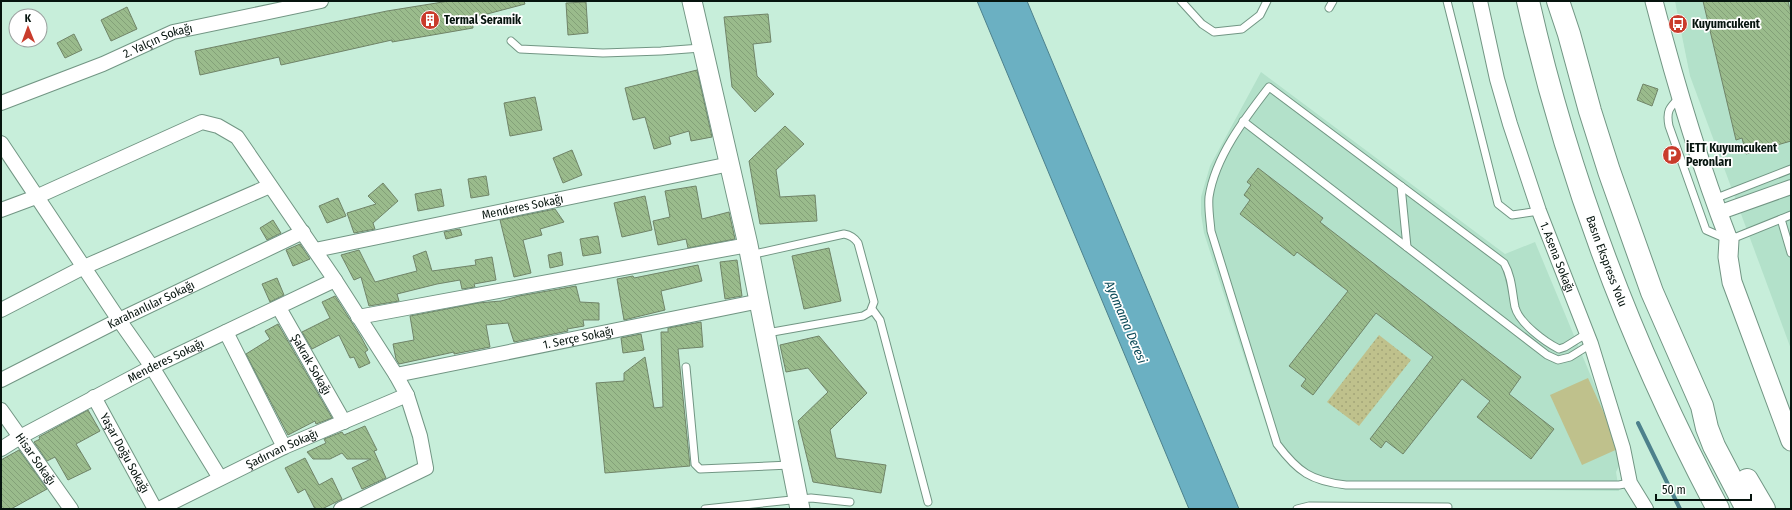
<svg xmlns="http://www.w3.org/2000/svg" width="1792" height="510" viewBox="0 0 1792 510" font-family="'Fira Sans Condensed',sans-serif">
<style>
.built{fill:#b3e1ca}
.grass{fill:url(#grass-dots)}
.pitch{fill:#bfc18c}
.water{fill:#6bb0c2;stroke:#4d818c}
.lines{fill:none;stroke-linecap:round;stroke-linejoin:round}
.stream{stroke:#4d818c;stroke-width:4}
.building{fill:url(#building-back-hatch);stroke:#708468}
.service-casing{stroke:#729684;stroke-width:9}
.minor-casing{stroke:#729684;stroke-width:16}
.tertiary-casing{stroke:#729684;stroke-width:19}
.secondary-casing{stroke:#729684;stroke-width:21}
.motorway-casing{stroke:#729684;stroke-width:24}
.service{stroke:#fff;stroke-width:7}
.minor{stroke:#fff;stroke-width:14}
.tertiary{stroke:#fff;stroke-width:17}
.secondary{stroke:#fff;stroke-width:19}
.motorway{stroke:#fff;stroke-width:22}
.labels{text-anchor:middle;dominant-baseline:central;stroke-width:3.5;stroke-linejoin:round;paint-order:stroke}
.poi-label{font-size:12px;font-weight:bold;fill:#06140e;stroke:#fff;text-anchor:start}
.street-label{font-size:12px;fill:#06140e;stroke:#fff}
.water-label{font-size:13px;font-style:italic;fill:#0b4a58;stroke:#fff}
</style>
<defs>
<pattern id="grass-dots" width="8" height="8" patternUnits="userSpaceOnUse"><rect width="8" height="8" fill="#bfc18c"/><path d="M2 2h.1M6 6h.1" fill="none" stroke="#a3a578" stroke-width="1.8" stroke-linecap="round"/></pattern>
<pattern id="building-back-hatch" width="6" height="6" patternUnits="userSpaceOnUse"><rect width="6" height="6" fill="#9abb8c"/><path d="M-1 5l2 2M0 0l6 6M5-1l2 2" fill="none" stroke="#83a078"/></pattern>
</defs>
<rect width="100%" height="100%" fill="#c7eeda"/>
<g class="built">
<path d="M1675 1H1791V349L1690 76Z"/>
<path d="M1261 72 1505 254 1535 242 1620 446V464L1616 472 1619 491 1331 487 1319 484 1298 472 1278 453 1272 443 1204 233 1201 214V197L1210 166Z"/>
</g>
<path class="grass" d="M1379 335 1411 360 1359 426 1327 402Z"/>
<path class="pitch" d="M1588 378 1620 448 1582 465 1550 395Z"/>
<path class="water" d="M977 1H1027L1239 509H1189Z"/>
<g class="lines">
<path class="stream" d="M1638 423 1680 509"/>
</g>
<g class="building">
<path d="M449 1H524L525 4 472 18 473 28 392 42V40L281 65 279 57 200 75 195 51 387 11Z"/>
<path d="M1703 1H1788L1791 14V141L1746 154 1742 138 1736 140Z"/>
<path d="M586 2 588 33 568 35 566 3Z"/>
<path d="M127 7 137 29 111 41 101 20Z"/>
<path d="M768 14 771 42 753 44 757 76 774 94 755 112 732 87 724 17Z"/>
<path d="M74 34 82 50 65 58 57 43Z"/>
<path d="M697 70 712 137 691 141 689 131 669 137 671 144 654 149 645 117 633 120 625 88Z"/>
<path d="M1643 84 1658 89 1652 106 1637 100Z"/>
<path d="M535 97 542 130 510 136 504 103Z"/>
<path d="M785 126 804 144 776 170 780 197 815 195 817 221 760 224 749 161Z"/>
<path d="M572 150 582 175 563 183 553 158Z"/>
<path d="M1258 168 1323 218 1320 222 1521 377 1509 394 1554 429 1531 459 1477 417 1490 401 1462 379 1403 454 1386 441 1381 448 1370 439 1433 357 1376 313 1313 395 1301 386 1306 379 1289 366 1348 291 1297 252 1294 256 1240 214 1250 200 1244 195 1251 185 1247 182Z"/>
<path d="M486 176 489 195 471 198 468 179Z"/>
<path d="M383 183 398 201 373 223 375 229 354 233 347 213 376 204 368 196Z"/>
<path d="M696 186 702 219 729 212 735 239 688 248 686 239 658 245 653 221 670 217 665 191Z"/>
<path d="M441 189 444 206 418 211 415 194Z"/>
<path d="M645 196 652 230 622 237 614 203Z"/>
<path d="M338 198 346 216 327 223 319 206Z"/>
<path d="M555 209 564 222 540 229 542 235 523 240 531 273 514 277 500 220Z"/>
<path d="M273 220 281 233 267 240 260 228Z"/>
<path d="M460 229 462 235 446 239 444 232Z"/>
<path d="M598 236 601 253 583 256 580 239Z"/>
<path d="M300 244 310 259 293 266 286 250Z"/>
<path d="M829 248 841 301 804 309 792 256Z"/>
<path d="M359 250 375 282 417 271 413 256 426 251 432 271 476 265 475 260 492 257 496 280 474 284 475 287 462 289 460 280 437 284 397 294 399 301 369 306 361 277 354 280 341 255Z"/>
<path d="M561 252 563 265 550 268 548 255Z"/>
<path d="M737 260 742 296 725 299 720 262Z"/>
<path d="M698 265 702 281 661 291 665 310 624 320 617 279 633 276 634 278Z"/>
<path d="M277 278 284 295 270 302 262 284Z"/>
<path d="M576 286 580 302 599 303V320H583L584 326 567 329 568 331 514 342 508 323 486 325 490 347 454 354V352L399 364 396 359 393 344 414 340 410 316 478 303 501 301 519 296Z"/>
<path d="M335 296 361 337 368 350 365 352 370 363 359 368 354 357 350 358 339 335 312 349 302 332 330 318 322 302Z"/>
<path d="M701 322 703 347 678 349 690 466 605 473 596 383 624 381V373L645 357 654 408 663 407 661 332H668V328Z"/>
<path d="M278 324 332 418 316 424 315 421 288 435 246 354 270 339 265 331Z"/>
<path d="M641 334 644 350 623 353 621 338Z"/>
<path d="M819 336 867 393 830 430 836 458 886 465 881 493 813 482 798 421 828 392 808 368 786 372 780 345Z"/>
<path d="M88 410 100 431 76 444 91 469 68 480 55 457 47 461 34 442 40 439 39 437Z"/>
<path d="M365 426 377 450 374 451 386 478 362 489 352 468 371 459H347L342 453 330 459H313L307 452 326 443 324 439 342 432 344 435Z"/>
<path d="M19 450 47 489 11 509H1V460Z"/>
<path d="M305 458 319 485 332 478 342 499 322 509H315L305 489 298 493 285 468Z"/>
</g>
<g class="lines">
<defs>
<g id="service">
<path d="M1181 1 1202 24 1214 32 1242 29 1260 15 1267 1"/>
<path d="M1447 1 1498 204 1512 215 1539 211"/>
<path d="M1329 8 1333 1"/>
<path d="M511 41 520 49 603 53 661 51 701 48"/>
<path d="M1680 97C1669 108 1666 111 1669 126L1706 230 1729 240 1791 215"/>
<path d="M1243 121 1547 355 1558 360 1570 357 1591 344"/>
<path d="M1401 186 1407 247"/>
<path d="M1714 199 1791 169"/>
<path d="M1781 219 1791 253"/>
<path d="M750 255 844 234C850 235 854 237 858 243L874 302 870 312 863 316 767 333"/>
<path d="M872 309 880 320 928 502"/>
<path d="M1586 334 1565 347 1559 349C1545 342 1519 323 1515 307 1512 292 1512 277 1504 263L1269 87C1245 118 1215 157 1209 197 1208 208 1210 219 1211 231L1277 444C1298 472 1311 481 1346 485H1619L1630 483"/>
<path d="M686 367 695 464 700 469 790 465"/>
<path d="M705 509 811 498 850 502"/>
<path d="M1297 509 1309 506 1448 507"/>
</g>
<g id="minor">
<path id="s1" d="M1480 1 1497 79 1510 124 1539 211 1591 344 1623 448 1630 483 1646 509"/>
<path id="s2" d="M1 103 103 64 173 32 321 1"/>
<path d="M1 143 119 320 152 367 220 478"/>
<path d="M1 210 36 197 202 122 218 126 237 137 335 280 396 375 407 395 420 436 426 468 341 509"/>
<path d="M1718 213 1791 187"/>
<path id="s3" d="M315 250 730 164"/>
<path id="s4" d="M279 308 344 422"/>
<path d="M1 310 84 267 270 186"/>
<path d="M358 317 748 245"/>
<path d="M226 332 284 447"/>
<path id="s5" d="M396 375 760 301"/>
<path id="s6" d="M1 380 119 320 303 232"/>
<path id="s7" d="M94 397 155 509"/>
<path id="s8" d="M1 410 71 509"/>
<path id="s9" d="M1 449 20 437 152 367 335 280"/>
<path id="s10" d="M159 509 284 447 407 395"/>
</g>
<path id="tertiary" d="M1654 1C1675 82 1699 163 1729 240"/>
<g id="secondary">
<path d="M692 1 748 245 800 509"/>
<path d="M1729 240 1728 257 1732 282 1791 441"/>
</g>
<g id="motorway">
<path id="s11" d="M1528 1C1568 178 1633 349 1718 509"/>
<path d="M1558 1 1569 34 1590 111 1609 171 1652 292 1702 406 1707 428 1714 446 1747 509"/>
<path d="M1747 480 1764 509"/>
</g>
</defs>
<use href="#service" class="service-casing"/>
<use href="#minor" class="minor-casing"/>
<use href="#tertiary" class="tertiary-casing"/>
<use href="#secondary" class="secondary-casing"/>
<use href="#motorway" class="motorway-casing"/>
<use href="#service" class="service"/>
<use href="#minor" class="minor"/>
<use href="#tertiary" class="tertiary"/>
<use href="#secondary" class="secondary"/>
<use href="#motorway" class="motorway"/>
</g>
<defs>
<symbol id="building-disc" viewBox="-11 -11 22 22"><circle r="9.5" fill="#c93c2c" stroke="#fff"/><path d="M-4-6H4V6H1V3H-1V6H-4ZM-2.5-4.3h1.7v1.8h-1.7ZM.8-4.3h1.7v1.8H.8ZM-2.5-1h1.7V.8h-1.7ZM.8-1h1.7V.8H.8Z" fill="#fff"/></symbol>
<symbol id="bus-disc" viewBox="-11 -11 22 22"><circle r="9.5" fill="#c93c2c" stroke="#fff"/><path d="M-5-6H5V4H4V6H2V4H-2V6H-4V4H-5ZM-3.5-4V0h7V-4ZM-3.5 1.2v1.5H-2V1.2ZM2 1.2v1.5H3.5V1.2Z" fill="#fff"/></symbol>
<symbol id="parking-disc" viewBox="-11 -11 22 22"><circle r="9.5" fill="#c93c2c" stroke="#fff"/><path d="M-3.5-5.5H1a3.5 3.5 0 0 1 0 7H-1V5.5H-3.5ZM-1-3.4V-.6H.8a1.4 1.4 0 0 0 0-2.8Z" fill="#fff"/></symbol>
</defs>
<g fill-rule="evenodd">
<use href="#building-disc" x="419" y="9" width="22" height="22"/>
<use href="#bus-disc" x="1667" y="13" width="22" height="22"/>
<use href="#parking-disc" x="1661" y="144" width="22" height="22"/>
</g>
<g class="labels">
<g class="poi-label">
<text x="444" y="20">Termal Seramik</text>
<text x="1692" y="24">Kuyumcukent</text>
<text x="1686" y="148">İETT Kuyumcukent<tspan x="1686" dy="14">Peronları</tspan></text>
</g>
<g class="street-label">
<text stroke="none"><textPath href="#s2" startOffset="169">2. Yalçın Sokağı</textPath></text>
<text stroke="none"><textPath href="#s3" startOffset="212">Menderes Sokağı</textPath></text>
<text stroke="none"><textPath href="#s1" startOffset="268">1. Asena Sokağı</textPath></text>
<text stroke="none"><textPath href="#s11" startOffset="272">Basın Ekspress Yolu</textPath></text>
<text stroke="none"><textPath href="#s6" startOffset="168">Karahanlılar Sokağı</textPath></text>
<text stroke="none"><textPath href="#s5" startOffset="186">1. Serçe Sokağı</textPath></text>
<text stroke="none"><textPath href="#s9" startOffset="187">Menderes Sokağı</textPath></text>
<text stroke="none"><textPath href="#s4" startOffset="65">Şakrak Sokağı</textPath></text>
<text stroke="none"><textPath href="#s10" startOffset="137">Şadırvan Sokağı</textPath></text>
<text stroke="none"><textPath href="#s7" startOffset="64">Yaşar Doğu Sokağı</textPath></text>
<text stroke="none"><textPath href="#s8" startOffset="60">Hisar Sokağı</textPath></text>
</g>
<g class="water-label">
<text transform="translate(1126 322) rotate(67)">Ayamama Deresi</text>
</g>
</g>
<rect width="1792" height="510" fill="none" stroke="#06140e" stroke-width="4"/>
<g transform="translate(28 28) rotate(359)"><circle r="19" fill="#ffffff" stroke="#9ba19f"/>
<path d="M0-3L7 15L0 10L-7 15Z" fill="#c93c2c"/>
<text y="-6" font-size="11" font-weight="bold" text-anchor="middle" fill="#06140e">K</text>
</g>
<path d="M1656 494v6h95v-6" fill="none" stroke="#06140e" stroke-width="2"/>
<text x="1662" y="494" font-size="12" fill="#06140e" stroke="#ffffff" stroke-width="3" paint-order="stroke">50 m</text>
</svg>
